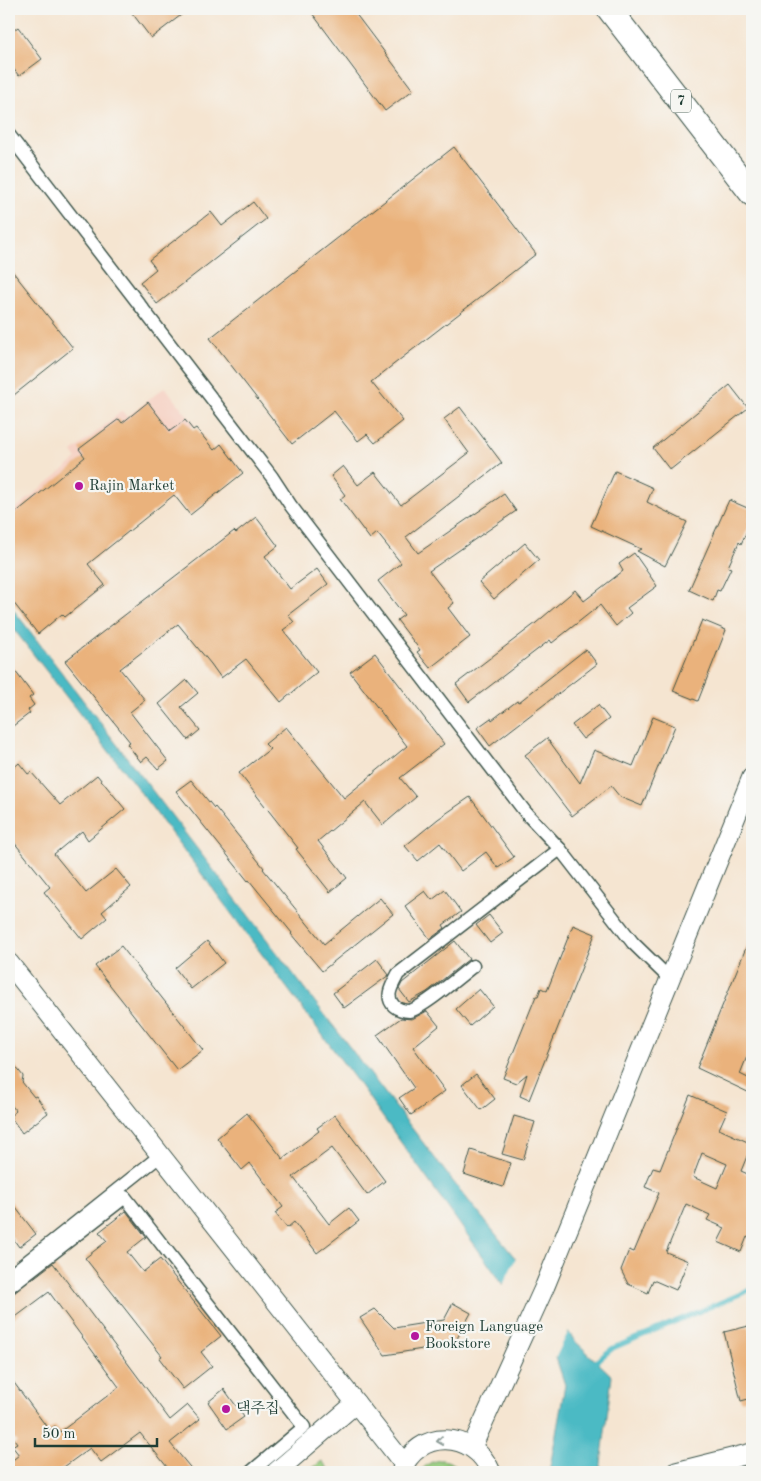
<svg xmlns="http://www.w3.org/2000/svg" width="761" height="1481" viewBox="0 0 761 1481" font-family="'Old Standard TT','Noto Serif KR',serif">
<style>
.built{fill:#f6d2c4}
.green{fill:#95cb7d;stroke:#5a8458}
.water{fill:#4cbac4;stroke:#367c7c}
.pier{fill:#f5e5d1}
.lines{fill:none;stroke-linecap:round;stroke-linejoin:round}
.stream{stroke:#4cbac4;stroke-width:5}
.building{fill:#eab27b;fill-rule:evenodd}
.street-casing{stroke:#3f564c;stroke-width:15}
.secondary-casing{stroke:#3f564c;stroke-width:21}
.highway-casing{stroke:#3f564c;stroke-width:26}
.street{stroke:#fff;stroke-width:12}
.secondary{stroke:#fff;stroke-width:19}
.highway{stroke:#fff;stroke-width:24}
.oneway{stroke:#8f9e9a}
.poi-dot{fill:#b5179e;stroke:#f6f6f2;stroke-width:2}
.labels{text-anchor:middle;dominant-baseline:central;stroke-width:4.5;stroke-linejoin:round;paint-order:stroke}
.shield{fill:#f6f6f2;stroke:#60746d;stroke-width:1}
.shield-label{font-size:14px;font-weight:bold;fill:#1f3d34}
.poi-label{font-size:15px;fill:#1f3d34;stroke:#f6f6f2;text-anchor:start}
</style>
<rect width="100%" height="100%" fill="#f6f6f2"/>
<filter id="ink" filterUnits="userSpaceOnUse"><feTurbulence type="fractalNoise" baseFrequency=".02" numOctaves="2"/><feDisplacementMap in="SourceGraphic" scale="10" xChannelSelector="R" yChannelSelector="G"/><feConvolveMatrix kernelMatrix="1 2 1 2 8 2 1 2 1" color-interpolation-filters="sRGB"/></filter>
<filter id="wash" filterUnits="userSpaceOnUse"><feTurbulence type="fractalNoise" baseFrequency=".0096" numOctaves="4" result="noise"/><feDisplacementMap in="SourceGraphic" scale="20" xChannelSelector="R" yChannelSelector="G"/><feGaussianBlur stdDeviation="1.12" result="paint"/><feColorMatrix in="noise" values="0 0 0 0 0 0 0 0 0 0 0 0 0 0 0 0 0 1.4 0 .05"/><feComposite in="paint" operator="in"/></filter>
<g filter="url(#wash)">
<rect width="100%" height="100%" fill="#f5e5d1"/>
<path class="built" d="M165 387 194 424 16 564H9V514L77 459 72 452 122 411 127 417Z"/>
<g class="green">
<path d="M441 1460C451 1461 457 1465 463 1472H420C426 1464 432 1461 441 1460Z"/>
<path d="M322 1461 331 1472H307Z"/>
</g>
<path class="water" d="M9 604 451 1179 516 1259 575 1341 612 1376 600 1472H549L565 1385 556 1358 356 1080 135 785 9 623Z"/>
<path class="pier" d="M517 1256 570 1328 554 1361 502 1287Z"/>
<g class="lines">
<path class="stream" d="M593 1364 613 1348 752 1289"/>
</g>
<g id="blocks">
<g class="building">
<path d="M129 9H189L151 38Z"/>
<path d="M309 9H352L413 90 385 111Z"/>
<path d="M18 27 42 59 19 76 9 63V34Z"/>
<path d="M454 147 536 254 371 382 403 421 375 443 367 434 358 441 334 411 292 444 210 338Z"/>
<path d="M253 202 266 219 157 304 140 282 156 269 149 260 211 212 222 226Z"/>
<path d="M9 267 73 348 9 399Z"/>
<path d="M730 385 748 408 670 470 653 448Z"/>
<path d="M148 402 170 431 185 420 193 430 196 428 214 450 221 444 243 473 190 515 174 495 88 564 105 585 65 617 62 614 38 634 9 597V518L85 457 79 449 119 419 122 423Z"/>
<path d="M460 407 502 463 406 537 418 553 504 494 516 511 429 571 454 603 448 608 470 637 430 668 417 652 420 650 397 620 404 615 378 581 401 563 377 533 370 539 340 499 345 495 331 476 343 466 358 485 375 472 401 505 469 453 444 419Z"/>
<path d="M615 471 653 488 647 502 687 522 665 566 637 551 641 549 591 526Z"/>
<path d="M729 500 752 510 748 521 751 522 741 544 739 542 728 567 731 568 720 591 717 590 713 601 689 590Z"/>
<path d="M256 517 278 546 265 556 290 589 317 569 328 584 288 615 294 622 283 630 317 672 281 702 246 659 221 678 211 664 178 624 120 669 145 700 130 712 168 761 158 769 147 757 141 762 127 744 130 742 65 661 234 531 236 533Z"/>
<path d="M525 543 539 560 494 599 479 582Z"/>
<path d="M634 553 657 586 627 608 631 613 616 626 600 605 552 643 550 640 469 702 456 684 536 623 575 590 584 601 623 571 619 564Z"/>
<path d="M702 620 726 630 698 701 673 691Z"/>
<path d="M586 649 597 664 490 746 477 728 491 718 492 720 517 701 519 702Z"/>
<path d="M375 653 444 744 400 778 416 797 383 825 365 802 318 841 347 878 330 892 296 849 298 848 239 773 270 749 265 744 286 727 344 798 407 746 350 672Z"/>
<path d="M9 663 33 695 29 698 34 705 28 710 30 713 9 729Z"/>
<path d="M187 680 198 693 181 707 200 730 188 740 159 704Z"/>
<path d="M598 705 609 719 583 739 572 725Z"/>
<path d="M653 717 675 726 642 806 620 797 611 786 572 816 525 755 547 738 580 783 594 750 633 766Z"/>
<path d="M19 763 28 774 31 772 60 805 97 775 125 809 88 840 82 831 54 854 86 893 116 869 131 887 102 912 107 918 82 939 44 892 50 887 9 836V772Z"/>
<path d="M191 780 214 808 215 807 264 868 263 869 324 944 380 898 393 914 322 971 291 934 292 933 249 880 248 881 176 791Z"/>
<path d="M470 797 514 857 498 868 486 852 461 871 440 843 418 861 405 846 438 819Z"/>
<path d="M445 890 461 912 443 925 445 928 430 939 405 906 425 891 432 900Z"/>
<path d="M489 915 503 933 490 943 476 925Z"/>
<path d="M573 925 595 934 529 1100 520 1096 527 1074 516 1083 503 1078 536 996H538L541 988 547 991Z"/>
<path d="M752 933V1044L740 1074 752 1080V1094L697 1068Z"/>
<path d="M207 941 224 963 191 989 175 968Z"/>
<path d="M455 941 469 959 427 992 409 1002 399 989 402 983Z"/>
<path d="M121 946 203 1050 177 1070 95 966Z"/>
<path d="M377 959 389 975 344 1008 333 993Z"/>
<path d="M479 989 493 1006 470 1026 456 1009Z"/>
<path d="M427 1011 439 1026 413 1047 445 1091 411 1115 399 1098 414 1088 377 1035 401 1018 412 1019Z"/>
<path d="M9 1058 23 1076 22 1082 34 1097 36 1096 48 1113 22 1133 10 1116 16 1111 9 1102Z"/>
<path d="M476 1074 495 1099 481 1110 462 1085Z"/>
<path d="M690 1095 727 1111 719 1129 752 1144 741 1171 752 1176V1239L747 1237 741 1252 718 1242 725 1228 707 1220 710 1215 686 1204 666 1252 688 1261 676 1290 653 1280 648 1293 628 1284 621 1270 629 1250 634 1252 659 1193 645 1187 653 1168 660 1170ZM702 1153 727 1164 717 1188 693 1177Z"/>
<path d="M247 1113 283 1159 319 1131 317 1128 335 1115 385 1181 367 1195 332 1148 293 1177 329 1224 349 1208 359 1221 317 1253 294 1222 287 1228 275 1213 283 1207 250 1163 242 1170 217 1138Z"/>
<path d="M514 1116 535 1122 523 1160 502 1154Z"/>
<path d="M471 1150 511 1163 503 1187 464 1174Z"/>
<path d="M9 1199 36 1234 19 1247 9 1233Z"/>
<path d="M126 1211 146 1237 127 1252 143 1272 160 1259 221 1336 201 1352 212 1366 183 1389 159 1358 162 1356 85 1258 107 1241 99 1232Z"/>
<path d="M53 1263 170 1420 188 1405 200 1419 170 1443 194 1472H171L140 1433 101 1462 90 1448 57 1472H9V1463L19 1455 12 1446 17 1443 9 1432V1376L49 1430 55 1426 60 1432 119 1387 49 1292 9 1322V1295L14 1293Z"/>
<path d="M453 1303 471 1313 454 1344 385 1355 360 1318 375 1309 394 1328 444 1320Z"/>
<path d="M749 1326 752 1339V1398L741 1401 724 1332Z"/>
<path d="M224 1389 244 1417 227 1429 208 1402Z"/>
</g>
</g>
</g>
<g filter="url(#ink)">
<use href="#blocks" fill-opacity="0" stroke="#3f564c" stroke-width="1"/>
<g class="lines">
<defs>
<g id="street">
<path d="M9 135 272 477 291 506 526 813 560 849 633 943 670 979"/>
<path d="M473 966C460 976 422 1009 409 1011 404 1011 397 1009 394 1006 384 996 393 984 398 974L560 849"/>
<path d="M9 1276 161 1155"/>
<path d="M9 1287 125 1197 304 1427 251 1472"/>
</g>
<g id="secondary">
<path d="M9 963 404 1464"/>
<path d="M472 1447 545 1286 752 777"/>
<path d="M276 1472 356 1403"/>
<path d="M401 1472C417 1428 474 1430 491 1472"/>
<path d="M676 1472 752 1453"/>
</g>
<path id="highway" d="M609 9 752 194"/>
</defs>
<use href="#street" class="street-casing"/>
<use href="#secondary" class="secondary-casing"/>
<use href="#highway" class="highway-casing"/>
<use href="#street" class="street"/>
<use href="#secondary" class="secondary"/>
<use href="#highway" class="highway"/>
</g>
<defs><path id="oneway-chevron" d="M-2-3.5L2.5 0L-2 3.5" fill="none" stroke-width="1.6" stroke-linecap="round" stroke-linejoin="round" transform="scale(1.25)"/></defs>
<use class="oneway" href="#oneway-chevron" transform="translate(440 1441) rotate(172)"/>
</g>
<g class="poi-dot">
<circle cx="79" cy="486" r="5"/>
<circle cx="415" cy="1336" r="5"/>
<circle cx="226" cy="1409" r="5"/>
</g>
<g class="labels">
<rect class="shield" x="671" y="89.5" width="20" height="23" rx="4"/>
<g class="shield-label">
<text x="681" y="101">7</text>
</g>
<g class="poi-label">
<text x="89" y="486">Rajin Market</text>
<text x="425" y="1327">Foreign Language<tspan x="425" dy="17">Bookstore</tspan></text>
<text x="236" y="1409">댁주집</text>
</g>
</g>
<rect width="761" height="1481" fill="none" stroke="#f6f6f2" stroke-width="30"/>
<path d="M35 1438v8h122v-8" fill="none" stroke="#1f3d34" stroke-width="2.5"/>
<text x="42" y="1438" font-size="15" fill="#1f3d34" stroke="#f6f6f2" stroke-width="4" paint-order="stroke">50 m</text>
</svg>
